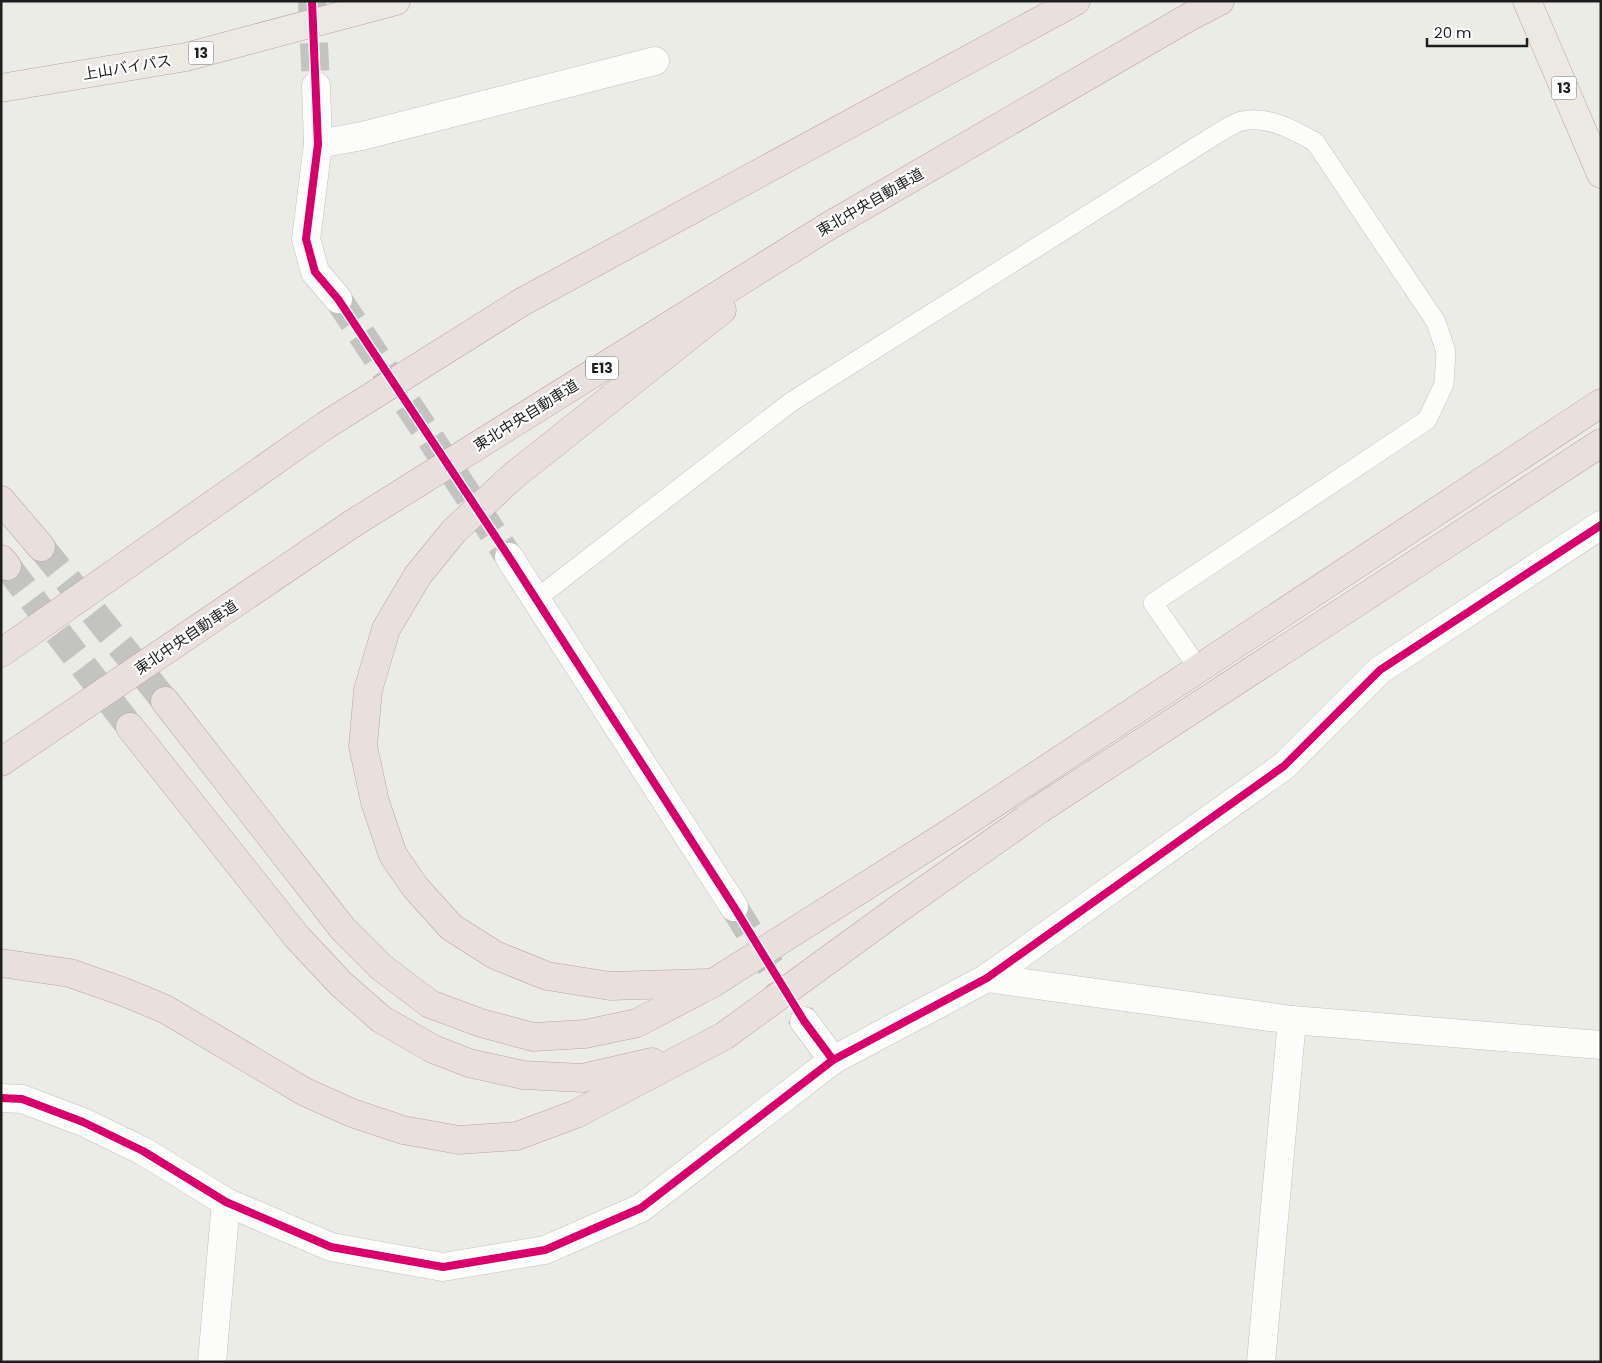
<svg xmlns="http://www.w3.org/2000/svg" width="1602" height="1363" viewBox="0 0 1602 1363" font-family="Poppins,'Noto Sans JP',sans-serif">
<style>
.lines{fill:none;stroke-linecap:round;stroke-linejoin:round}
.minor-tunnel{stroke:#c3c3bf;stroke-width:28;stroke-dasharray:28 14;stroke-linecap:butt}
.motorway-tunnel{stroke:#c3c3bf;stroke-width:28;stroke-dasharray:28 14;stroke-linecap:butt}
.service-casing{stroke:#c2c2bf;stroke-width:20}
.minor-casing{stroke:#c2c2bf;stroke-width:29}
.trunk-casing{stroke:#bea2a1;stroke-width:29}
.motorway-casing{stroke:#bea2a1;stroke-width:29}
.service{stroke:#fcfcfb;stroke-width:19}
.minor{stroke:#fcfcfb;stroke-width:28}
.trunk{stroke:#ece8e2;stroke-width:28}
.motorway{stroke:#e9e0de;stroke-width:28}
.cycleway-casing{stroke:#fff;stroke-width:11}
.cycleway{stroke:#d6006c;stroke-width:8}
.labels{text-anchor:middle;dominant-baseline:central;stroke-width:4.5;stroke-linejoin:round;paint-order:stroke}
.shield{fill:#fff;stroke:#626262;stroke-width:1}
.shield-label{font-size:14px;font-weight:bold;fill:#1e1e1e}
.street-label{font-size:15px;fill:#1e1e1e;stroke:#fff}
</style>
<rect width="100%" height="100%" fill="#ecece7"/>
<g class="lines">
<g class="minor-tunnel">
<path d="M312 1 316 86"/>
<path d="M338 299 509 557"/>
<path d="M734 907 804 1021"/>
</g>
<g class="motorway-tunnel">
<path d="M41 547 165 701"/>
<path d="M7 566 130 727"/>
</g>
<defs>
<path id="service" d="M536 599 791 402 1215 135C1223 131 1233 123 1242 121 1267 115 1294 130 1315 142L1436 322 1446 352 1444 384 1427 420 1153 603 1199 669"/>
<g id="minor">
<path d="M316 86 318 144 306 239 315 272 338 299"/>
<path d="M318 144 362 136 655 61"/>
<path d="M509 557 734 907"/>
<path d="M987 978 1292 1020 1601 1045"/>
<path d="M804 1021 833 1060"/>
<path d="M1 1098 22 1099 83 1122 143 1151 226 1202 331 1247 443 1267 545 1250 641 1208 833 1060 987 978 1284 766 1380 670 1601 525"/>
<path d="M212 1362 226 1202"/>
<path d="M1261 1362 1292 1020"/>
</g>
<g id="trunk">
<path d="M1527 1 1601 174"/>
<path d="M1 88 186 57 396 1"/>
</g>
<g id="motorway">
<path d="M1 500 41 547"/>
<path d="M1 559 7 566"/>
<path d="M1 653 326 425 522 302 1076 1"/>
<path d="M165 701 343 929 381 967 430 1004 481 1023 533 1037 585 1034 637 1023 713 983 951 832 1601 403"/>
<path d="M130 727 297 937 341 984 381 1019 433 1049 469 1063 523 1075 583 1078 652 1062"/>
<path d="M1 762 352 524 827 227 1191 16 1220 1"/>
<path d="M1 963 70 973 124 992 165 1009 305 1092 352 1113 403 1130 459 1140 517 1136 576 1114 724 1036 901 907 1040 809 1601 443"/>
<path d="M707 983 610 986 547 976 495 955 451 927 415 887 393 855 375 802 363 746 368 690 386 629 418 575 454 531 512 477 722 310"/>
</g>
</defs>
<use href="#service" class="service-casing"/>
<use href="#minor" class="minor-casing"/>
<use href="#trunk" class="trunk-casing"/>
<use href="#motorway" class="motorway-casing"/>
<use href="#service" class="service"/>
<use href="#minor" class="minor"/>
<use href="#trunk" class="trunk"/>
<use href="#motorway" class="motorway"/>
<defs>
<g id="cycleway">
<path d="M312 1 318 144 306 239 315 272 338 299 509 557 734 907 804 1021 833 1060"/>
<path d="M1 1098 22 1099 83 1122 143 1151 226 1202 331 1247 443 1267 545 1250 641 1208 833 1060 987 978 1284 766 1380 670 1601 525"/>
</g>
</defs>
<use href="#cycleway" class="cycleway-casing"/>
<use href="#cycleway" class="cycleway"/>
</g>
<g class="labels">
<g class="shield">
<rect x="188.5" y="41.5" width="25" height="23" rx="4"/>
<rect x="1551.5" y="76.5" width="25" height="23" rx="4"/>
<rect x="586" y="356.5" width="32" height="23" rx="4"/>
</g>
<g class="shield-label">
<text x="201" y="53">13</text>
<text x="1564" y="88">13</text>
<text x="602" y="368">E13</text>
</g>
<g class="street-label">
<text transform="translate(127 67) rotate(-9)">上山バイパス</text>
<text transform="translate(870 202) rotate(-30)">東北中央自動車道</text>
<text transform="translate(526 415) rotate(-32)">東北中央自動車道</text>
<text transform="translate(186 637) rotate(-34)">東北中央自動車道</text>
</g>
</g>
<rect width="1602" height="1363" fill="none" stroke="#1e1e1e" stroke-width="5"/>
<path d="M1427 38v8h100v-8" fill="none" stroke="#1e1e1e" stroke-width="2.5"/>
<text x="1434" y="38" font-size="15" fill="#1e1e1e" stroke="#ffffff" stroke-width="4" paint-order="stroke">20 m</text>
</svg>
